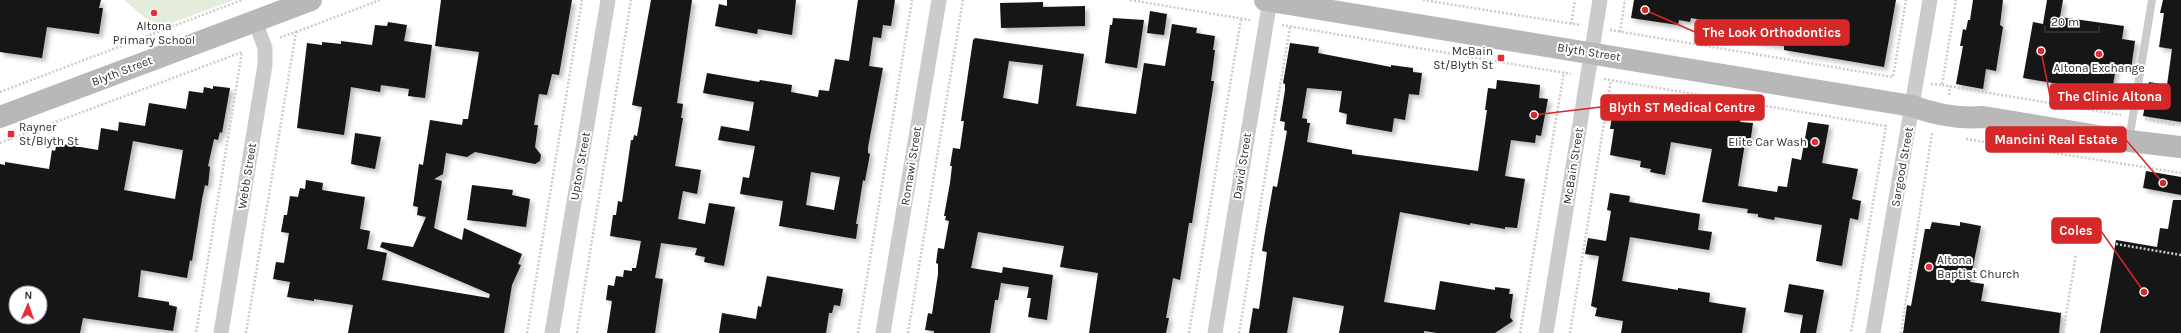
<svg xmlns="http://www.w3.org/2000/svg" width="2181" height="333" viewBox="0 0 2181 333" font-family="Karla,sans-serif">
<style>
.green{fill:#e4ecdb}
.building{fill:#151515;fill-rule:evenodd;filter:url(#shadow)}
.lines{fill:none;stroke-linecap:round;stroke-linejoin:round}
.path{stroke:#cbcbcb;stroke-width:2.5;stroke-dasharray:2 2;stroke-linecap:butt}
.lane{stroke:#cbcbcb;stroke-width:8}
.street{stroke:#cbcbcb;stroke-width:15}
.secondary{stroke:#b8b8b8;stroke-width:22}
.poi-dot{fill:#e82c37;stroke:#fff;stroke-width:1.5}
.labels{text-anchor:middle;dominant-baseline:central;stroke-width:4;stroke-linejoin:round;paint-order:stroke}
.poi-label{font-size:12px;fill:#2e2e2e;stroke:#fff}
.street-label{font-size:12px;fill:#2e2e2e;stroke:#fff}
.leader{fill:none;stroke:#d62828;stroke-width:1.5}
.callout-dot{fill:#d62828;stroke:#fff;stroke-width:1.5}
.callout{fill:#d62828;stroke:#d62828;stroke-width:1.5}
.callout-label{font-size:13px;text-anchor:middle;font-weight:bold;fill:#fff}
</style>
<defs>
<filter id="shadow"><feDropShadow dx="3.5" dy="3.5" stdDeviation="2" flood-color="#0004"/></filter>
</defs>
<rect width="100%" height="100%" fill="#fff"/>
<path class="green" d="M124 0H234L164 26 145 18Z"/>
<g class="building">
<path d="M0 0H101L99 8H103L99 34 47 27 42 58 0 52Z"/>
<path d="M441 0H572L559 75 552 74 547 95 539 94 534 125H538L535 147 541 155 540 161 535 164 475 152 467 157 446 153 443 174 434 179 442 181 434 228 462 240 464 228 522 254 518 264 521 265 512 285 504 333H348L353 305 314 299V301L287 297 290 282 273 279 276 262 284 263 289 233 281 232 284 215H287L290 196 298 197 300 188 305 189 306 180 323 183 322 190 365 197 360 229 370 231 367 249 387 253 382 280 489 298 490 294 380 247 382 242 413 247 426 217 417 215 418 207 413 206 419 164 423 165 430 120 462 125 463 119H468L479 52 435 46Z"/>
<path d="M651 0H692L677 103 683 104 681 118H683L675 166 701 170 697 194 683 191 678 219 705 224 709 203 735 207 724 266 704 262 705 257 695 255 697 248 661 243 655 278 663 279 655 333H607L612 301 606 300 608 285 614 286 616 276 623 277 624 270 632 271V268H636L641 241 610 236 613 215H616L618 201 622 202 631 140H633L634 135 637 136 642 107 632 105Z"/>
<path d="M727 0H796L792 35 758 29 757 34 715 26 719 4 727 6Z"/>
<path d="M858 0H895L891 26 883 25 881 38 873 37 869 66 883 68 868 147V153L870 154 865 181 863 180 856 224H858L856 239 779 226 783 201 740 194 743 177 749 178 755 146 718 140 721 126 749 131 754 102 703 93 707 73 759 82 760 80 792 85 791 92 818 97 819 90 829 91 835 59 849 61ZM811 172 840 177 834 210 806 205Z"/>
<path d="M1634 0H1896L1884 67 1784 50V46L1753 41 1756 25 1723 20V24L1691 18 1690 22 1679 20 1678 25 1631 18Z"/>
<path d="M1973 0H2003L2000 25 2003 27 1996 71 1986 69 1983 89 1956 84 1963 46H1960L1963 29 1966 30 1968 20H1970Z"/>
<path d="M2047 0H2063L2060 17 2124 26 2122 39 2135 41 2131 69 2116 66 2112 93 2023 78 2033 22 2043 24Z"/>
<path d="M2163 0H2181V122L2143 116 2149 82 2167 85 2172 49 2159 47 2164 13H2160Z"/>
<path d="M1043 2V7L1085 6V26L1001 28 1000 3Z"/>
<path d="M1150 11 1167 14 1164 35 1147 33Z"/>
<path d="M1113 18 1144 20 1137 68 1105 63 1110 25H1112Z"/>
<path d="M388 22 407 25 404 41 432 45 425 98 408 96 409 89 381 85 380 92 351 87 344 135 297 128 307 43 322 45V42L341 44V41L372 45 375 25 387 26Z"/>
<path d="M1172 24 1197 28 1196 33 1215 36 1213 50H1215L1211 81H1214L1192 223H1189L1180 280 1173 278 1166 318H1169L1166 333H1089L1098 273 1060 267 1064 246 978 232 971 268 1002 273 1003 267 1053 275 1047 320 1028 317 1031 298H1027L1029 287 1001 283 998 300H995L990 333H934V331L925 330 928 313 932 314 938 274V264L936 263 938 248 944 249 949 221 945 220 946 216H944L950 183 952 166H950L953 148 960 149 964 121H961L973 40 975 38 1084 54 1076 106 1136 114 1144 63 1165 66ZM1009 61 1043 65 1038 104 1003 98Z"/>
<path d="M1290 43 1319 47 1318 53 1391 67V65L1413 68V72L1422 73 1419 95 1409 94 1405 120 1394 118 1392 132 1346 124 1347 114 1339 112 1342 91 1307 88 1302 118 1307 119V123H1310L1307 142 1352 150V154L1478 171 1487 110H1485L1488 88 1496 89 1497 80 1540 85 1539 98 1548 99 1541 136 1536 135 1535 143 1511 140 1505 176 1525 179 1517 228 1505 227V229L1470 223V225L1400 212 1384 302 1435 310 1440 281 1495 290V287L1510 289 1509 294H1513L1510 317 1513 321 1495 333H1437L1424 331V333H1339L1344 306 1293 297 1287 333H1249L1253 308 1259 309 1267 252 1262 251 1265 232 1273 186 1277 187 1287 131 1284 130 1285 122 1280 121 1285 90V84L1283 83Z"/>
<path d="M213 86 230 88 222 133 220 132 218 140 214 139 208 166 210 167 208 186 205 185 202 199 192 261 190 260 187 278 141 270 138 297 169 302V305L177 307 173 331 83 318 80 333H0V164L5 165V162L49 169 52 150 55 151 57 143 98 150 101 128 118 131 119 122 145 126 149 103 186 109 189 91 203 93 204 87 213 89ZM133 141 183 150 175 199 124 190ZM16 293H40V317H16Z"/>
<path d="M1655 98 1701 105 1700 112 1741 119 1740 122 1753 123 1750 144 1745 143 1738 186 1777 192 1778 186 1787 187 1792 158 1801 160 1808 122 1829 125 1822 163 1858 169 1852 199 1861 201 1858 220 1850 218 1842 266 1816 261 1822 225 1775 217 1774 220 1758 217V214L1747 213 1748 209 1702 202 1712 149 1671 142 1665 175 1650 172 1651 169 1640 167 1641 161 1610 155 1614 129H1610L1613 109H1618L1619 99 1644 103 1645 99 1655 100Z"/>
<path d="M355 133 381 137 375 169 351 164Z"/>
<path d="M2146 171 2181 177V195L2143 188Z"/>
<path d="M472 185 513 190 512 195 530 199 526 227 467 220Z"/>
<path d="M1610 193 1630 196 1629 202 1700 214 1698 230 1712 232 1709 250 1630 237 1622 281 1678 290V288L1710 293 1709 302 1746 308 1742 333H1621L1623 321 1595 316 1597 308 1591 306 1599 256 1585 254 1588 238 1606 241 1611 211 1607 210Z"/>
<path d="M2173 200H2181V333H2100L2116 240 2157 247 2160 228 2168 229Z"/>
<path d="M1932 222 1960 226V222L1981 226 1970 282 1984 284 1981 301 2061 313 2059 333H1903L1907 305 1911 306 1925 229H1930Z"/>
<path d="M767 276 843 289 840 306 834 305 832 313H829L826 333H719L722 313 756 319 758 306 761 307Z"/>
<path d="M1789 284 1824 290 1816 333H1800L1803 315 1784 312Z"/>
</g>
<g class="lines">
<g class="path">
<path d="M1130 0 1250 20"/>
<path d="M1423 0 1580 25"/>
<path d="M1571 24 1575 0"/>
<path d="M1282 25 1571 74"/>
<path d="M1610 30 1893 77 1906 0"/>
<path d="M296 32 380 0"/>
<path d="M1620 32 1625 0"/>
<path d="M1604 79 1886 126 1851 333"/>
<path d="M1931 84 1942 85 1956 0"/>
<path d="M1942 85 2121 115"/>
<path d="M0 92 242 0"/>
<path d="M1949 95 1950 86"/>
<path d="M2145 119 2176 125"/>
<path d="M1966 139 2181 173"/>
<path d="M0 143 242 52 196 333"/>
<path d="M2073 230 2100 234"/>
<path d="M2116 244 2181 255"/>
<path d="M246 333 296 32 278 38"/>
<path d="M527 333 582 0"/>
<path d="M577 333 631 0"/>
<path d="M858 333 912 0"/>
<path d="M908 333 963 0"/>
<path d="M1189 333 1241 19"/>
<path d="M1239 333 1290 27"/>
<path d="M1520 333 1564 72"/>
<path d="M1570 333 1611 80"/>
<path d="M1901 333 1932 133"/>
<path d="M2063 333 2076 254"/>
</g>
<path class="lane" d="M2129 140 2152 0"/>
<g class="street">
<path d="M221 333 265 65V48L255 21"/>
<path d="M552 333 608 0"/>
<path d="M883 333 939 0"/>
<path d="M1215 333 1270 0"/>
<path d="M1546 333 1600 0"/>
<path d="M1873 333 1930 0"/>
</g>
<g class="secondary">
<path d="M1265 0 1912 106C1936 115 1957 119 1983 117L2129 141 2181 147"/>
<path d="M0 117 311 0"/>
</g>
</g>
<g class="poi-dot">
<circle cx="154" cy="13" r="4"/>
<circle cx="2099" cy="54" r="4"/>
<rect x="1497" y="54" width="8" height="8" rx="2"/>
<rect x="7" y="130" width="8" height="8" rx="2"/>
<circle cx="1815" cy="142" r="4"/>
<circle cx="1929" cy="267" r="4"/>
</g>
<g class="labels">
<g class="poi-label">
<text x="154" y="26">Altona<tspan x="154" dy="14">Primary School</tspan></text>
<text x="1493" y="51" text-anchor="end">McBain<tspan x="1493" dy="14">St/Blyth St</tspan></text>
<text x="2099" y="68">Altona Exchange</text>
<text x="19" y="127" text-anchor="start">Rayner<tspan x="19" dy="14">St/Blyth St</tspan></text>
<text x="1807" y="142" text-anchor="end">Elite Car Wash</text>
<text x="1937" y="260" text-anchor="start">Altona<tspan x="1937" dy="14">Baptist Church</tspan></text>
</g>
<g class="street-label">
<text transform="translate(1589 52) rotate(9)">Blyth Street</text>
<text transform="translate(122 71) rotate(-21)">Blyth Street</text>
<text transform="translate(580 166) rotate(-80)">Upton Street</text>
<text transform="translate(911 166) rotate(-81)">Romawi Street</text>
<text transform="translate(1242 166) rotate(-81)">David Street</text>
<text transform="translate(1573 166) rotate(-81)">McBain Street</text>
<text transform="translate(1902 167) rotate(-80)">Sargood Street</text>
<text transform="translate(247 176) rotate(-81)">Webb Street</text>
</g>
</g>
<path class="leader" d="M1645 10L1695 32M2041 51L2050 96M1534 115L1601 107M2163 183L2126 140M2144 292L2101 231"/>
<g class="callout-dot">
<circle cx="1645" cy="10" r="4"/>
<circle cx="2041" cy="51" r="4"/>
<circle cx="1534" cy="115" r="4"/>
<circle cx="2163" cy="183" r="4"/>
<circle cx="2144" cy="292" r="4"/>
</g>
<g class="callout">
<rect x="1695" y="20" width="154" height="25" rx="4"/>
<rect x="2050" y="84" width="120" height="25" rx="4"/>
<rect x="1601" y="95" width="163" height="25" rx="4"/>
<rect x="1986" y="127" width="140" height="25" rx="4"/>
<rect x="2052" y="218" width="49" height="25" rx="4"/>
</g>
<g class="callout-label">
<text x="1772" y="37">The Look Orthodontics</text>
<text x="2110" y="101">The Clinic Altona</text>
<text x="1682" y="112">Blyth ST Medical Centre</text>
<text x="2056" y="144">Mancini Real Estate</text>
<text x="2076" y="235">Coles</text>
</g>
<g transform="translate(28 305) rotate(2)"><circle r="19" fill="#ffffff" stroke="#ababab"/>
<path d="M0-3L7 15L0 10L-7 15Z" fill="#e82c37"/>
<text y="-6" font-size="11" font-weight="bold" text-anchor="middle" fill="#2e2e2e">N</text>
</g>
<path d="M2045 26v6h54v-6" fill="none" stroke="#2e2e2e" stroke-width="2"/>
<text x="2051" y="26" font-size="12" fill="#2e2e2e" stroke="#ffffff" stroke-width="3" paint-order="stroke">20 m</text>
</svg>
